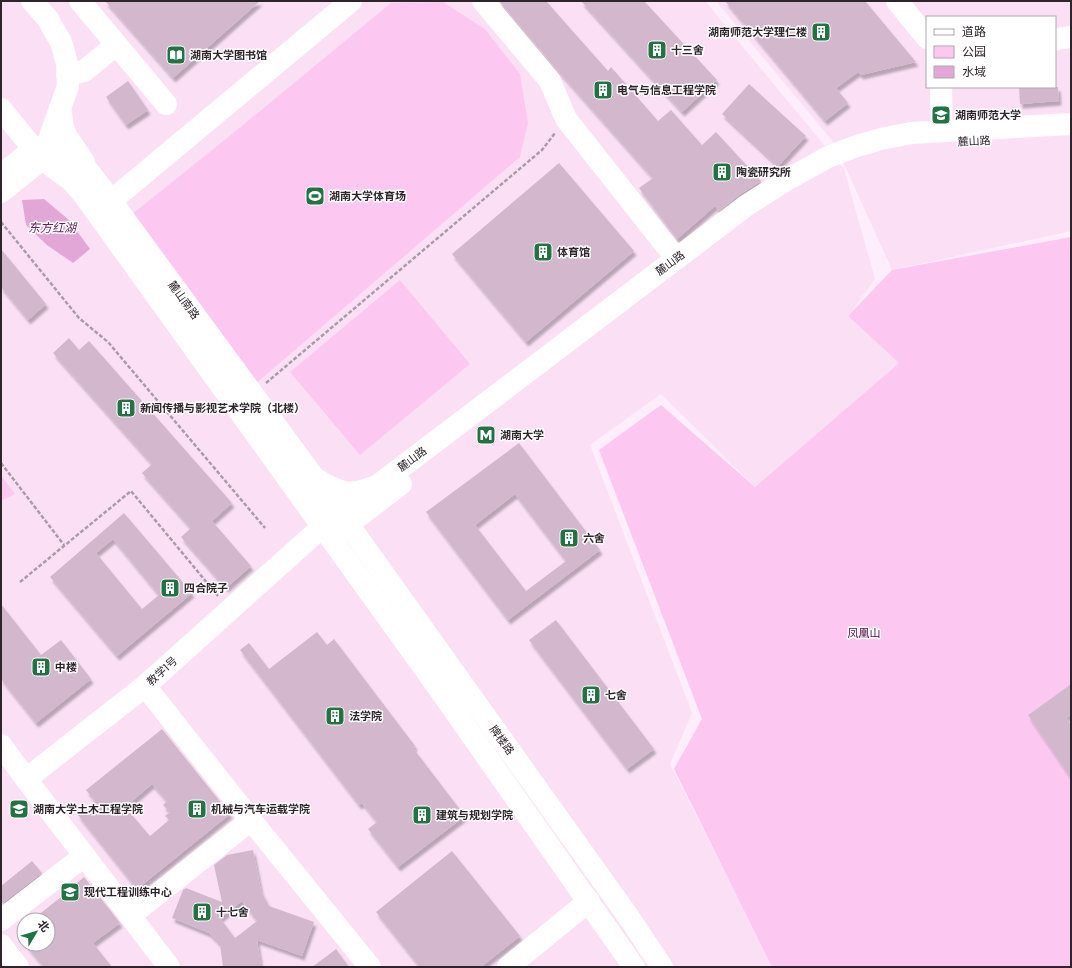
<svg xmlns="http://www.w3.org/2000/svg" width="1072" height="968" viewBox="0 0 1072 968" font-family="Poppins,'Noto Sans SC',sans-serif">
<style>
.built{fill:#fbe0f5;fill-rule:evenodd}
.green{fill:#fcc8f2}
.water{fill:#e2a7d7}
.building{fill:#d3b8cd;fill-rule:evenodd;filter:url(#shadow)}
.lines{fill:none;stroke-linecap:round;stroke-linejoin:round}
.path{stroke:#aa9ca7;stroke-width:2.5;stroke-dasharray:4 2;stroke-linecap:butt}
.minor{stroke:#fff;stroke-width:22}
.major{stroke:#fff;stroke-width:22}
.labels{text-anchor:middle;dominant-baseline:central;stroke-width:3;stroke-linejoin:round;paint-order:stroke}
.poi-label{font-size:11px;font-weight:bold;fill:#2e242c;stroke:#fff;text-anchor:start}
.street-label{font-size:11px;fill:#2e242c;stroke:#fff}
.park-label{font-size:11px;fill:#4b0444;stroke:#fff}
.water-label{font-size:12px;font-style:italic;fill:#66225d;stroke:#fff}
</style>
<defs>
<filter id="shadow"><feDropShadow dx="2.5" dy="4.5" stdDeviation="1" flood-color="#0004"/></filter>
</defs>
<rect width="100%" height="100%" fill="#feedfa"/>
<g class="built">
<path d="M1 1H705L844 169 875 279 848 316 899 363 755 487 661 394 590 445 692 713 670 764 773 967H1ZM24 920H48V944H24Z"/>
<path d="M716 1H1071V231L892 270 835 144ZM927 17H1055V87H927Z"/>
</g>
<g class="green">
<path d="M443 2 485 29 520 74 528 123 520 157 254 385 131 215 237 130 391 3Z"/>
<path d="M1071 237V684L1028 715 1071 778V967H772L674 769 702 719 599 450 661 405 755 487 899 363 848 316 892 270Z"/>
<path d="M400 280 470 364 360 455 290 372Z"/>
<path d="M1 475 15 494 1 501Z"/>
</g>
<path class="water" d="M44 199 69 220 90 249 73 263 47 245 26 225 22 200Z"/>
<g class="building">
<path d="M105 1H260L173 78Z"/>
<path d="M499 1H546L608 71 611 67 658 121 671 110 702 145 716 132 761 181 739 195 719 211 715 206 677 239 639 188 653 178 560 73Z"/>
<path d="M581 1H644L717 80 682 112Z"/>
<path d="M725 1H865L916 62 861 75 858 72 836 88 848 103 825 121Z"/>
<path d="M128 81 148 110 126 125 106 97Z"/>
<path d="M749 84 806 136 778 166 722 114Z"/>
<path d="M1019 87H1058L1059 101 1020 104Z"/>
<path d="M559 163 634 251 526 342 452 254Z"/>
<path d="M1 249 46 304 28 320 1 287Z"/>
<path d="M69 338 79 350 89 341 232 503 212 521 251 566 226 588 181 537 191 528 142 473 152 464 53 353Z"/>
<path d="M519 443 600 550 508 620 426 512ZM515 494 566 561 526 591 475 525Z"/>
<path d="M124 513 192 593 117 656 50 577ZM113 539 159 595 142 609 96 553Z"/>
<path d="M1 604 41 655 61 640 91 679 36 723 1 679Z"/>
<path d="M556 620 654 749 627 769 529 640Z"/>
<path d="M317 632 327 645 334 639 415 746 413 748 465 816 398 867 368 829 377 822 362 803 359 805 240 650 249 643 269 669Z"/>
<path d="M1071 684V714L1066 718 1071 725V778L1028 715Z"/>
<path d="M162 729 230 814 137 889 78 815 95 801 86 790ZM152 784 167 801 163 805 170 812 165 816 169 820 150 836 125 807Z"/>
<path d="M253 850 261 891 269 906 314 922 302 956 257 940 261 967H223L220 944 209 933 172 918 183 890 186 888 222 902 214 865 227 855ZM242 901 257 921 235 938 220 918Z"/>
<path d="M452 851 520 936 481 967H420L376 912Z"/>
<path d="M32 861 42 873 1 904V886Z"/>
<path d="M84 877 120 923 93 943 112 967H44L25 944H48V920H32L71 889V888Z"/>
<path d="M336 949 349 967H312L327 956Z"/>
</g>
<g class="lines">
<g class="path">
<path d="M1 222 79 318 108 342 265 528"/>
<path d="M266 383 542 150 555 133"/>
<path d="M1 463 64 545"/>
<path d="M20 582 131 491 218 596"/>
</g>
<g class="minor">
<path d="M32 1 48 19 52 27 61 42 67 63 68 86 42 159"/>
<path d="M80 1 166 104"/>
<path d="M483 1 550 81 566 119 676 258"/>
<path d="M897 1 927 38"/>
<path d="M1055 39 1071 37"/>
<path d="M67 75 84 71 116 45"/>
<path d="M941 87 942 131"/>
<path d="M1 109 42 159"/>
<path d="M111 201 351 1"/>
<path d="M145 686 251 820 370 967"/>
<path d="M1 745 26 779 145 686 322 527 377 486"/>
<path d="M26 779 169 967"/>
<path d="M130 916 251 820"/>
<path d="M1 920 84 856"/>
<path d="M1 945 18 967"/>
<path d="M508 967 589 901"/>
</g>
<g class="major">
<path d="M60 108 63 128 67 137 84 162"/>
<path d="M1 175 34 149 46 148 63 153 77 162 89 172 100 186 348 524 630 919 662 967"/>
<path d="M1 192 42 159 71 180 84 195 440 690 634 967"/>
<path d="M316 479C341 494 349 497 377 486L747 205 785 181 828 157 854 147 881 139 911 133 1071 124"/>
<path d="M338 532 401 484"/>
</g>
</g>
<defs>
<symbol id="building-square" viewBox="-11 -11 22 22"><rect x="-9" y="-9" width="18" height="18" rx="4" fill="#227242" stroke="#fff"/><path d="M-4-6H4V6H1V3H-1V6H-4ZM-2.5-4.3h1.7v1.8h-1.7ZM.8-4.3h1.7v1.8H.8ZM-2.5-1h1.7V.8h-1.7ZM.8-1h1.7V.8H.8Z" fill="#fff"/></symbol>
<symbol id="library-square" viewBox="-11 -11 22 22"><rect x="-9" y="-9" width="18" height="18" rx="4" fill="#227242" stroke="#fff"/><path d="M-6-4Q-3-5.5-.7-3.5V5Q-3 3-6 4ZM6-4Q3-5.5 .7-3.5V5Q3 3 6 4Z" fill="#fff"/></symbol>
<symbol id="university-square" viewBox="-11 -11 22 22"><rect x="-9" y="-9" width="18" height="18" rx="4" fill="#227242" stroke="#fff"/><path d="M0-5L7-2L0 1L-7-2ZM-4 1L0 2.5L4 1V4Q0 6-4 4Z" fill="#fff"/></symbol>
<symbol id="stadium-square" viewBox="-11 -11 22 22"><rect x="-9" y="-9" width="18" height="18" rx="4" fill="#227242" stroke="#fff"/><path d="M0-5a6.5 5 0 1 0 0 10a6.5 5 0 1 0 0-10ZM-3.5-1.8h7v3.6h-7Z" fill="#fff"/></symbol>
<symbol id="metro-square" viewBox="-11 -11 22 22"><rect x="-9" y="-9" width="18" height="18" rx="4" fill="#227242" stroke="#fff"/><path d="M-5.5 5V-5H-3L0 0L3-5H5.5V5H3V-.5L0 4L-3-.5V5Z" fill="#fff"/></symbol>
<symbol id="school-square" viewBox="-11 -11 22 22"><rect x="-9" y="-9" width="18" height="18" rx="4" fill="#227242" stroke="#fff"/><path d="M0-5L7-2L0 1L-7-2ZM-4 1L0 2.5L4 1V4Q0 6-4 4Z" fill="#fff"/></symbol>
</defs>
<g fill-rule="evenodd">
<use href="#building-square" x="810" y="21" width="22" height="22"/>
<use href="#building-square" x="646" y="39" width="22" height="22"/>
<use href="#library-square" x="165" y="44" width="22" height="22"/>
<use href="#building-square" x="592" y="79" width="22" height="22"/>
<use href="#university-square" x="930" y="104" width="22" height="22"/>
<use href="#building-square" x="711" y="161" width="22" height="22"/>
<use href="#stadium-square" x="304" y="185" width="22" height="22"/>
<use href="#building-square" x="532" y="241" width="22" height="22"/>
<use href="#building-square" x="115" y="397" width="22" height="22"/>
<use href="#metro-square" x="475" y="424" width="22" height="22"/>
<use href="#building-square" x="558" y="527" width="22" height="22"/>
<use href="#building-square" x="159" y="577" width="22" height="22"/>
<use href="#building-square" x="30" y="656" width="22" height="22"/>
<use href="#building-square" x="580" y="684" width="22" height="22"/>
<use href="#building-square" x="324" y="705" width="22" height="22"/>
<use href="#university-square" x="8" y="798" width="22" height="22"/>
<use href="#building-square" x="186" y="798" width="22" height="22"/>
<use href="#building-square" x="411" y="804" width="22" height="22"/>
<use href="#school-square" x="59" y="881" width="22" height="22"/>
<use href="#building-square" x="191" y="901" width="22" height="22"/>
</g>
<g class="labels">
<g class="poi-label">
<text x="807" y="32" text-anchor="end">湖南师范大学理仁楼</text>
<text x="671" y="50">十三舍</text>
<text x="190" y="55">湖南大学图书馆</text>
<text x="617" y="90">电气与信息工程学院</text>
<text x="955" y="115">湖南师范大学</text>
<text x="736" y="172">陶瓷研究所</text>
<text x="329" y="196">湖南大学体育场</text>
<text x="557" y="252">体育馆</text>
<text x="140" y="408">新闻传播与影视艺术学院（北楼）</text>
<text x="500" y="435">湖南大学</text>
<text x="583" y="538">六舍</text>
<text x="184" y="588">四合院子</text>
<text x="55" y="667">中楼</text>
<text x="605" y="695">七舍</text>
<text x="349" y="716">法学院</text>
<text x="33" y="809">湖南大学土木工程学院</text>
<text x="211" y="809">机械与汽车运载学院</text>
<text x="436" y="815">建筑与规划学院</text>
<text x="84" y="892">现代工程训练中心</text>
<text x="216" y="912">十七舍</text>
</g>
<g class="street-label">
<text transform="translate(974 141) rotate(-3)">麓山路</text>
<text transform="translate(670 263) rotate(-37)">麓山路</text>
<text transform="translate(184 300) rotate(54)">麓山南路</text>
<text transform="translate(412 459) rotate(-37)">麓山路</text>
<text transform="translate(162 671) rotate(-42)">教学1号</text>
<text transform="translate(502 740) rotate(54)">牌楼路</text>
</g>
<g class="park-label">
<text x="864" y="633">凤凰山</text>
</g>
<g class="water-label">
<text x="52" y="227">东方红湖</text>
</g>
</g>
<rect width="1072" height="968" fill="none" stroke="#2e242c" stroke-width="4"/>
<rect x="926" y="16" width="130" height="72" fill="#ffffff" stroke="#aba7ab"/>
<rect x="934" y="29" width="20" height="6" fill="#ffffff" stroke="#aba7ab"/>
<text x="962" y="36" font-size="12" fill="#2e242c">道路</text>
<rect x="934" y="46" width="20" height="12" fill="#fcc8f2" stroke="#aba7ab"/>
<text x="962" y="56" font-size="12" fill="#2e242c">公园</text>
<rect x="934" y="66" width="20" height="12" fill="#e2a7d7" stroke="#aba7ab"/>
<text x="962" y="76" font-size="12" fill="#2e242c">水域</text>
<g transform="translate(36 932) rotate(52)"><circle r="19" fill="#ffffff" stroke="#aba7ab"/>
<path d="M0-3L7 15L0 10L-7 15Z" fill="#227242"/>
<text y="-6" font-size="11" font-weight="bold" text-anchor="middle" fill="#2e242c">北</text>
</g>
</svg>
